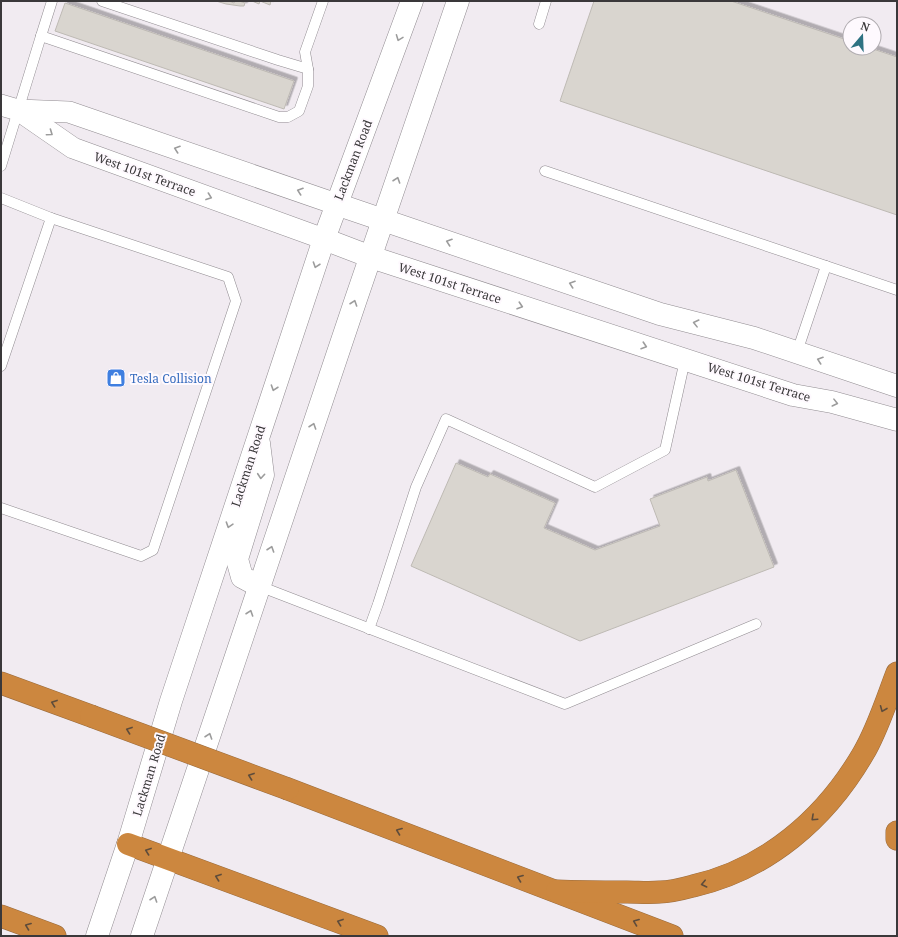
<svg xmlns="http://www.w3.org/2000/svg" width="898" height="937" viewBox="0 0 898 937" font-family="'Noto Serif',serif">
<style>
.building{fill:#d9d5cf;stroke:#bebab4;filter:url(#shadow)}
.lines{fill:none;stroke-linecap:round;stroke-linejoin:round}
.lane-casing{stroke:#918c91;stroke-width:11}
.street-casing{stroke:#918c91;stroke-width:22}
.secondary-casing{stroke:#918c91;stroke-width:23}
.highway-casing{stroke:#996b3d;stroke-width:23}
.lane{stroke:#fff;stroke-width:10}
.street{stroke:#fff;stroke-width:21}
.secondary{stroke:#fff;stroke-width:22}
.highway{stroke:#cc873f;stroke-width:22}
.highway-bridge-casing{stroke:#996b3d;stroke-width:23;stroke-linecap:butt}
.highway-bridge{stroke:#cc873f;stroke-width:22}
.oneway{stroke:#9c9c9c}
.oneway2{stroke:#5e4c3b}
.labels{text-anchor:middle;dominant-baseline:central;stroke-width:4;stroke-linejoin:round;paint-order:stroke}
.street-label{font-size:12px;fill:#3a383a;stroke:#fef9fe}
.shop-label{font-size:12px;fill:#366cbe;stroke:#fef9fe;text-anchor:start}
</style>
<defs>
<filter id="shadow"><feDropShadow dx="3.5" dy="-3.5" stdDeviation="0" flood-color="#0004"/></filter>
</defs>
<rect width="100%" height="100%" fill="#f1ebf1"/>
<g class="building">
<path d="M216 1H229L234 3 235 1H239L245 3 244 6H240L226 4Z"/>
<path d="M252 1H271L270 5 260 1 259 4Z"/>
<path d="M594 1H731L850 41V48H870L897 57V215L560 101Z"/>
<path d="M65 3 294 81 284 109 55 31Z"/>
<path d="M456 463 488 477 490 474 555 503 544 528 595 550 660 526 650 499 707 477 708 481 736 470 774 567 580 641 411 566Z"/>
</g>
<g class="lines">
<defs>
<g id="lane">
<path d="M102 1 278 60 308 69"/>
<path d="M539 24 546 1"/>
<path d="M41 36 52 1"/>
<path d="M1 166 41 36 279 117H288L299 111 308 86V69L305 52 323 1"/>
<path d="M545 171 897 290"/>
<path d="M1 198 51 218 228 277 236 301 153 550 141 556 1 508"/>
<path d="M797 352 826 266"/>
<path d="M1 366 51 218"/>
<path d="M259 586 565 704 756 624"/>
<path d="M369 629 378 604 416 487 446 419 595 487 665 450 685 360"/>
</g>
<g id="street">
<path d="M1 105 18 110 73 148 324 239"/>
<path d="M18 110 69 112 336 204"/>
</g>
<g id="secondary">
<path d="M336 204 660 314 754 338 897 386"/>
<path d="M324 239 371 257 793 395 832 402 897 420"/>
<path d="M259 443 263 475 237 559 242 577 259 586"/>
<path d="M97 936 128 844 171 701 324 239 412 1"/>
<path d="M142 936 355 302 458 1"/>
</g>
<g id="highway">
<path d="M1 683 91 716"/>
<path d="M288 789 672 936"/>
<path d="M897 832V839"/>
<path d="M128 844 377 936"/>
<path d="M557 891C580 892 603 892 627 892 638 892 649 893 660 892 671 892 682 889 693 886 767 869 825 819 863 754 877 731 887 699 897 673"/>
<path d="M1 916 55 936"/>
</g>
</defs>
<use href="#lane" class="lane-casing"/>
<use href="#street" class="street-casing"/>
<use href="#secondary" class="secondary-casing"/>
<use href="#highway" class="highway-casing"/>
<use href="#lane" class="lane"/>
<use href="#street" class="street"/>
<use href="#secondary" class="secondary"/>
<use href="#highway" class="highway"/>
<defs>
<path id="highway-bridge" d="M91 716 288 789"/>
</defs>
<use href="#highway-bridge" class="highway-bridge-casing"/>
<use href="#highway-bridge" class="highway-bridge"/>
</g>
<defs><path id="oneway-chevron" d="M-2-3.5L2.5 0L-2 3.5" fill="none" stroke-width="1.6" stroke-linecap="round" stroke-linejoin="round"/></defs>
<g class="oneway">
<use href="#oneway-chevron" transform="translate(399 38) rotate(111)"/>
<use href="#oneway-chevron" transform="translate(50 133) rotate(35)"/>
<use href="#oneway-chevron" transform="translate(177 149) rotate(-161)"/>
<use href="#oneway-chevron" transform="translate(397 180) rotate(-71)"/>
<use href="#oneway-chevron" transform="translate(300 191) rotate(-161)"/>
<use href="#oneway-chevron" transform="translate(209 197) rotate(20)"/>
<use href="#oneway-chevron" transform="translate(449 242) rotate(-161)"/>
<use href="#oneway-chevron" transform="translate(316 265) rotate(109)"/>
<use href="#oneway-chevron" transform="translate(572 284) rotate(-161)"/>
<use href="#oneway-chevron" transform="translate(354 303) rotate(-71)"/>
<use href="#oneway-chevron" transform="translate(520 306) rotate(18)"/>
<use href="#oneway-chevron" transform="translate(696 323) rotate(-166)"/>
<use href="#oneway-chevron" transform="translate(644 346) rotate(18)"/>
<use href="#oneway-chevron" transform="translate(820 360) rotate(-161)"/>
<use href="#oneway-chevron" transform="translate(274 388) rotate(109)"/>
<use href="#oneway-chevron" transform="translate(835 403) rotate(14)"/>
<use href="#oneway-chevron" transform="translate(313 426) rotate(-71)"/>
<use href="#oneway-chevron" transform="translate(261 476) rotate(95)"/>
<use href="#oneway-chevron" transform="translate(229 525) rotate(108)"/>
<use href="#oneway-chevron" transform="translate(271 549) rotate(-71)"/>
<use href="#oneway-chevron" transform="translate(250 613) rotate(-71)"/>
<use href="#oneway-chevron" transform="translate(209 736) rotate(-71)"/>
<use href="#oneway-chevron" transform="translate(154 899) rotate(-71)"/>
</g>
<g class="oneway2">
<use href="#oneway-chevron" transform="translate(54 703) rotate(-160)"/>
<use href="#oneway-chevron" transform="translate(883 709) rotate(112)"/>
<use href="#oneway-chevron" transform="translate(129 730) rotate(-160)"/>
<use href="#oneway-chevron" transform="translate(251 776) rotate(-160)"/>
<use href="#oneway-chevron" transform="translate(814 818) rotate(137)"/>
<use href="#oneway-chevron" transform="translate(399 831) rotate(-159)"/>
<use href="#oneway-chevron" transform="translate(148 851) rotate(-160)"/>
<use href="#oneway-chevron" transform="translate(218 877) rotate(-160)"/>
<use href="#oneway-chevron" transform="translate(520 878) rotate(-159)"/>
<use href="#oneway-chevron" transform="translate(704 884) rotate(167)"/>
<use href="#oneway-chevron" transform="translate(340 922) rotate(-160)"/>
<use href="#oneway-chevron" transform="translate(636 922) rotate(-159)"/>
<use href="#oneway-chevron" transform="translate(28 926) rotate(-159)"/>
</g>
<defs>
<symbol id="shop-square" viewBox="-11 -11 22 22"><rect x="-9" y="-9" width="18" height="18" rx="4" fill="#3f7fe0" stroke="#fef9fe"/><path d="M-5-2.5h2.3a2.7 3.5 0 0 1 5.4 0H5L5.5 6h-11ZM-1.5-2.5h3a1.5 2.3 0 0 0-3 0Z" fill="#fff"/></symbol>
</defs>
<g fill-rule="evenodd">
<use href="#shop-square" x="105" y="367" width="22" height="22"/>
</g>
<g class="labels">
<g class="street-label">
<text transform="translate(353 160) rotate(-69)">Lackman Road</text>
<text transform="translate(145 174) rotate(20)">West 101st Terrace</text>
<text transform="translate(450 283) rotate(18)">West 101st Terrace</text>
<text transform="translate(759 382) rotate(17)">West 101st Terrace</text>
<text transform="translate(248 466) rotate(-72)">Lackman Road</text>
<text transform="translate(149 775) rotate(-73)">Lackman Road</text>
</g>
<g class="shop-label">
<text x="130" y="378">Tesla Collision</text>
</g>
</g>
<rect width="898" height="937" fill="none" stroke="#3a383a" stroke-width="4"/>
<g transform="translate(862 36) rotate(19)"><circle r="19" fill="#fef9fe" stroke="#b0acb0"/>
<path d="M0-3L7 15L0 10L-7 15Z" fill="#2e7282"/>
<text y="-6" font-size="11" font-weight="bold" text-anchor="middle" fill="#3a383a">N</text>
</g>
</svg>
